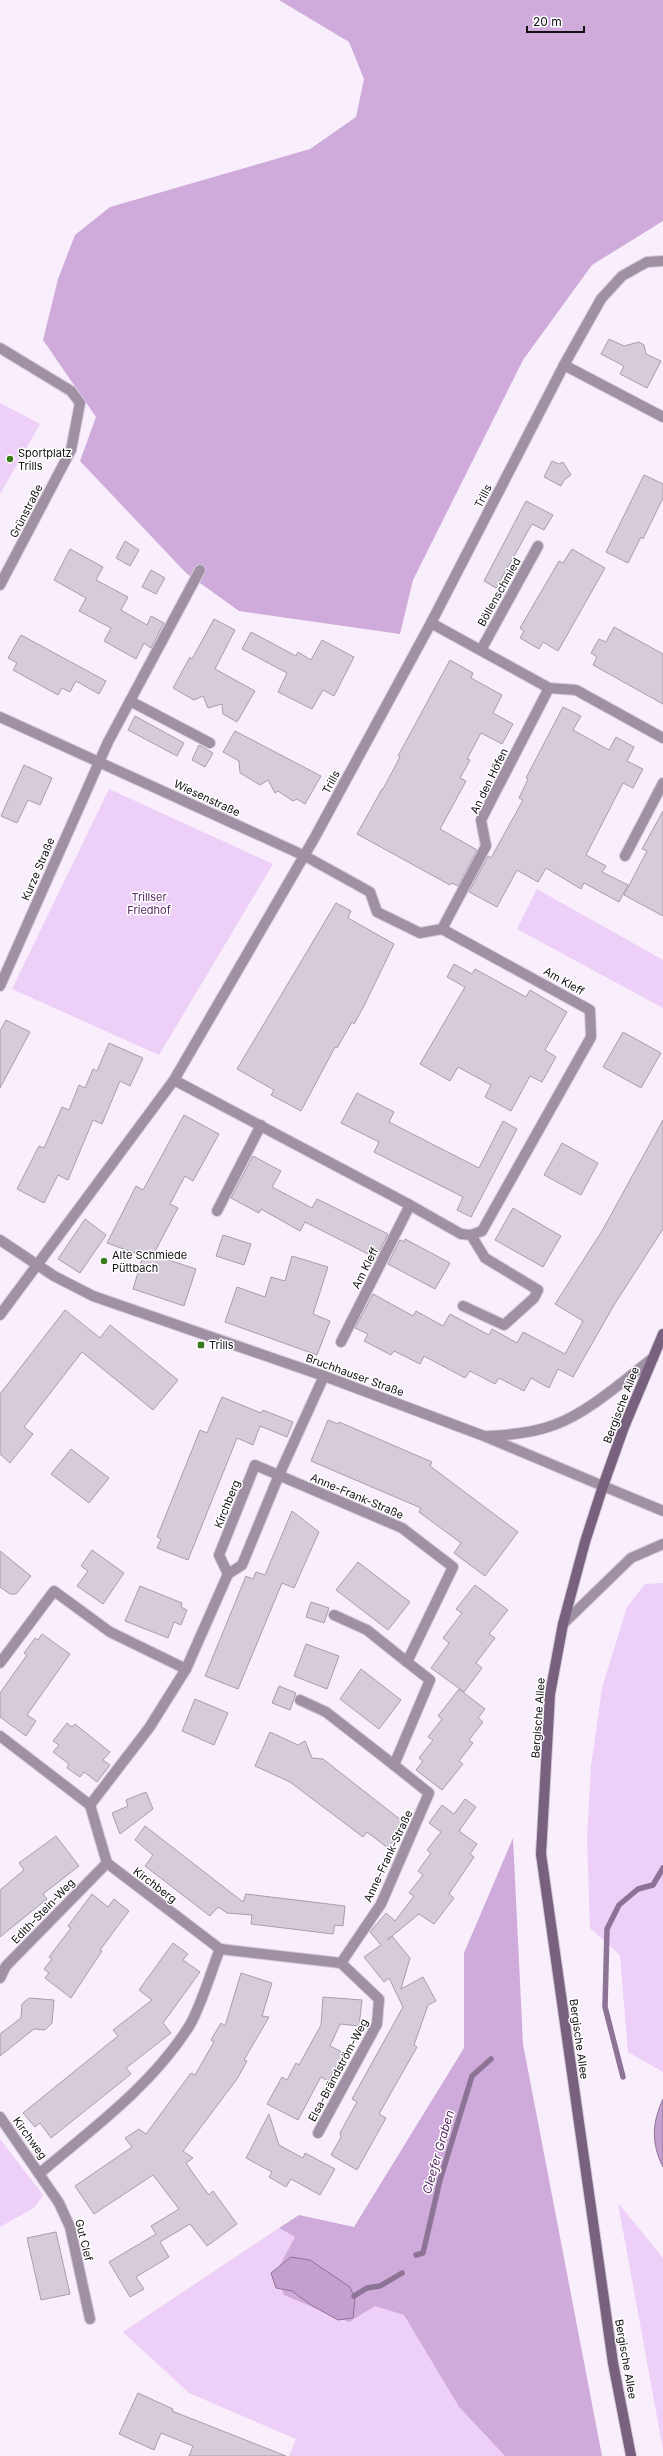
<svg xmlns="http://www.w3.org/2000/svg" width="663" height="2456" viewBox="0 0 663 2456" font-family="Inter,sans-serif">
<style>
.green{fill:#edcff7}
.forest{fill:#cfabdb}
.water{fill:#c29fce;stroke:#8d7496}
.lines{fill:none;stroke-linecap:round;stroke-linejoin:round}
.stream{stroke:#8d7496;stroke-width:5.5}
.building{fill:#d6cbd9;stroke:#a79dab}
.minor-casing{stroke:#d4cad7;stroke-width:12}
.tertiary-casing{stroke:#d4cad7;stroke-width:12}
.secondary-casing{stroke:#d4cad7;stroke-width:12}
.minor{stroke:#9f90a4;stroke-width:10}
.tertiary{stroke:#9f90a4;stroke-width:10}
.secondary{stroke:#77617e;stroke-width:10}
.poi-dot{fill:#397a1a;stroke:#fff;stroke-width:1.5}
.labels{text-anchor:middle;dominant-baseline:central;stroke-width:3;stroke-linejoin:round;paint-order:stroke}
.poi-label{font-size:11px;fill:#120f13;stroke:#fff;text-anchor:start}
.street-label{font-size:11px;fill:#120f13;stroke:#fff}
.park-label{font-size:11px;fill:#572b65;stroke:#fff}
.water-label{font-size:12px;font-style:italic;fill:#572b65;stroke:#fff}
</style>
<rect width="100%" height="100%" fill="#f9eefc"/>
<g class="green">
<path d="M0 403 40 424 0 494Z"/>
<path d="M109 789 273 864 159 1055 12 989Z"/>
<path d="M537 889 663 960V1008L517 929Z"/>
<path d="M663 1583V2072L628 2052 620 1955 590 1928 587 1838 591 1767 602 1688 627 1607 645 1584Z"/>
<path d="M0 2139 43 2195 34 2208 0 2227Z"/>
<path d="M618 2203 663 2258V2450Z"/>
<path d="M279 2228 295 2237 276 2272 404 2315 459 2407 505 2456H289L296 2439 189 2393 123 2332Z"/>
</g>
<g class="forest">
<path d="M279 0H663V221L592 265 523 360 413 580 400 634 239 611 186 573 80 461 96 417 43 340 58 279 75 235 110 207 310 149 356 117 364 79 349 42Z"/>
<path d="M513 1838 523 2044 602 2456H505L459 2407 404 2315 375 2306 349 2322 284 2295 276 2272 295 2237 279 2228 299 2215 354 2227 464 2048V1953Z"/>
</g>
<g class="water">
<path d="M663 2099V2167C651 2143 652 2123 663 2099Z"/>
<path d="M291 2257 310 2260 350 2287 355 2299 353 2318 338 2320 311 2305 292 2291 276 2288 271 2273Z"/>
</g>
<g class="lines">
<g class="stream">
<path d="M623 2077 605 2007 607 1929 619 1905 638 1889 653 1885 663 1868"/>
<path d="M416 2255 423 2253 440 2180 472 2076 491 2059"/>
<path d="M354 2296 367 2288 380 2286 402 2273"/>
</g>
</g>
<g class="building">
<path d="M609 339 624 346 639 342 644 345 646 354 661 361 647 388 620 374 624 366 601 354Z"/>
<path d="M552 461 559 464 563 462 571 475 564 480 561 486 544 477Z"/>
<path d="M644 475 663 484V498L643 539 641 537 628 563 606 552Z"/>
<path d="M526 501 553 515 544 530 532 524 496 588 484 581Z"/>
<path d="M125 541 139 550 130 566 116 558Z"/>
<path d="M70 549 103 567 96 580 128 597 121 610 147 625 151 616 164 623 151 648 144 643 136 659 104 641 111 628 79 611 86 598 54 580Z"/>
<path d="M572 549 605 568 558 651 543 642 539 649 520 638 524 631 520 628 559 561 563 563Z"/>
<path d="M151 570 165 578 156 594 142 587Z"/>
<path d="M214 619 235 630 215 669 255 691 237 722 223 714 222 704 208 708 203 696 194 700 173 688 190 657 192 659Z"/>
<path d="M614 627 663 654V704L593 665 597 657 591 653 599 639 606 642Z"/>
<path d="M251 632 296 656 298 652 311 660 322 640 354 657 334 696 323 690 312 709 278 692 287 673 242 649Z"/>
<path d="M21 635 106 681 99 694 76 681 70 692 62 688 58 695 13 670 17 663 8 658Z"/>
<path d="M450 660 473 673 471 678 502 695 493 713 513 724 502 744 481 733 467 759 470 760 460 778 466 781 440 829 477 850 458 886 452 883 450 885 357 834 382 789H383L400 757 398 756Z"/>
<path d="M563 707 581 716 573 730 609 750 616 737 634 747 627 761 643 769 633 788 623 783 586 855 606 866 602 872 628 885 619 902 584 883 581 889 546 868 538 882 517 870 497 907 469 892 488 856 491 858 523 800 519 798 528 779 526 778Z"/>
<path d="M135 716 184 743 177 756 128 730Z"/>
<path d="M235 731 321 776 305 804 297 799 293 801 278 791 275 793 268 780 260 785 240 773 239 761 223 752Z"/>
<path d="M199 745 213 753 205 767 192 760Z"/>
<path d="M24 765 52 778 40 805 28 800 17 823 1 816Z"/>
<path d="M663 811V916L624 895 647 851 642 849Z"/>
<path d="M336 903 351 911 348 918 394 944 365 1004 354 1024 352 1022 337 1048 335 1047 301 1111 271 1095 274 1090 237 1069Z"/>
<path d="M454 964 472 974 475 969 526 997 530 990 567 1012 545 1050 556 1057 542 1082 530 1076 511 1111 485 1097 491 1085 458 1067 450 1081 420 1064 465 987 447 977Z"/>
<path d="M6 1020 30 1032 0 1088V1031Z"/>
<path d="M623 1032 661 1053 641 1088 603 1067Z"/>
<path d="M109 1043 143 1058 130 1086 120 1081 102 1124 93 1120 68 1180 58 1175 44 1203 17 1189 39 1146 44 1148 62 1107 69 1110 79 1085 85 1088 93 1069 97 1071Z"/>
<path d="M357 1093 394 1112 389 1122 479 1168 503 1121 517 1129 471 1217 457 1210 463 1197 374 1152 379 1142 341 1123Z"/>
<path d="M184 1115 219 1134 193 1181 185 1176 170 1204 178 1208 153 1255 196 1269 184 1306 133 1289 143 1256 107 1243 136 1186 143 1190Z"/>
<path d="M663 1120V1229L614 1305 573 1377 558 1369 549 1388 531 1378 524 1391 499 1378 495 1384 470 1371 465 1378 424 1356 420 1364 394 1351 391 1355 364 1341 368 1334 355 1328 373 1294 413 1316 416 1311 443 1326 450 1314 489 1335 492 1329 517 1343 523 1332 565 1354 583 1321 555 1304 602 1231Z"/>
<path d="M562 1143 598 1163 581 1195 544 1175Z"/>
<path d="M253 1156 281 1171 272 1187 312 1208 317 1199 388 1234 376 1258 305 1222 300 1231 261 1209 259 1213 231 1198Z"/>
<path d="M513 1208 561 1236 543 1267 495 1240Z"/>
<path d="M85 1219 106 1235 80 1273 58 1259Z"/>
<path d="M223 1235 251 1244 244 1265 216 1256Z"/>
<path d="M405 1239 450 1263 435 1289 388 1264 400 1240 404 1242Z"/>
<path d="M292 1256 328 1267 313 1314 330 1321 317 1355 225 1322 237 1287 265 1297 271 1277 285 1281Z"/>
<path d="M65 1310 100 1338 110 1325 178 1380 153 1410 82 1352 24 1427 33 1434 10 1463 0 1454V1394Z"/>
<path d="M222 1397 261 1413 263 1410 293 1422 287 1437 260 1426 253 1445 237 1438 188 1560 157 1548 161 1539 157 1537 200 1430 207 1433Z"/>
<path d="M328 1420 338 1424 339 1422 432 1462 430 1466 518 1532 485 1576 454 1553 461 1543 419 1512 421 1508 311 1461Z"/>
<path d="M71 1449 109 1478 89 1503 51 1474Z"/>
<path d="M292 1511 319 1532 294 1588 282 1583 238 1689 205 1676 246 1576 253 1579 256 1572 265 1575Z"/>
<path d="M92 1550 124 1573 103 1604 77 1586 88 1571 81 1566Z"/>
<path d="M0 1551 31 1576 16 1594H10L0 1587Z"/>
<path d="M358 1562 410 1602 388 1630 336 1590Z"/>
<path d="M475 1585 508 1610 489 1634 495 1638 476 1663 482 1668 464 1692 431 1668 449 1643 443 1638 462 1613 456 1609Z"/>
<path d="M140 1586 182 1603 181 1607 187 1610 181 1625 174 1622 168 1638 125 1621Z"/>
<path d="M311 1602 329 1608 324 1623 306 1617Z"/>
<path d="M42 1634 70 1654 27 1715 36 1721 26 1736 0 1717V1693L27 1655 24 1653 35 1638 38 1640Z"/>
<path d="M306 1644 339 1656 327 1689 294 1676Z"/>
<path d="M361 1669 401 1700 379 1729 340 1699Z"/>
<path d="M279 1686 296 1693 290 1710 272 1703Z"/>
<path d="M459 1689 485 1709 478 1718 483 1722 469 1740 473 1743 459 1761 463 1764 442 1790 416 1770 423 1761 419 1758 433 1740 428 1737 442 1719 438 1716Z"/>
<path d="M195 1699 228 1713 214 1745 182 1731Z"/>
<path d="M67 1723 72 1727 75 1724 110 1752 103 1760 110 1765 97 1782 84 1772 80 1777 67 1768 69 1764 53 1752 59 1745 53 1741Z"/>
<path d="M270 1732 298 1745 305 1741 312 1758 323 1759 406 1824 388 1848 367 1832 363 1837 290 1782 255 1766Z"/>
<path d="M146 1792 153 1809 120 1834 112 1813 128 1806 126 1800Z"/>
<path d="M465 1799 476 1807 459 1831 477 1844 470 1854 474 1857 449 1894 454 1898 434 1924 419 1914 387 1940 392 1936 410 1958 401 1989 423 1977 436 2001 428 2005 414 2045 417 2047 379 2114 386 2118 357 2170 331 2155 341 2137 340 2133 357 2102 352 2099 403 2007 389 1978 384 1982 364 1957 381 1945 370 1932 386 1913 395 1921 414 1896 409 1893 423 1875 418 1871 431 1853 427 1850 441 1832 429 1823 442 1805 454 1814Z"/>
<path d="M145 1826 243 1902 246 1894 345 1906 343 1926 335 1925 333 1934 251 1924 252 1915 227 1913 218 1907 210 1916 145 1866 153 1855 135 1840Z"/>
<path d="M56 1836 79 1866 43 1894 47 1899 0 1937V1890L24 1870 19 1863Z"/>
<path d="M92 1894 108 1907 114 1899 129 1911 100 1950 102 1951 71 1998 45 1978 49 1973 44 1969 52 1959 49 1957 71 1928 68 1926Z"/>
<path d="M173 1943 188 1954 183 1960 200 1972 163 2023 171 2033 126 2068 131 2074 51 2138 40 2123 35 2127 23 2113 118 2036 113 2030 152 2000 139 1990Z"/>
<path d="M241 1973 272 1983 262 2016 269 2017 244 2060 247 2061 237 2079 183 2151 193 2158 186 2163 197 2179 209 2195 213 2191 237 2224 207 2246 190 2224 160 2242 169 2257 136 2277 144 2289 130 2297 109 2262 156 2234 151 2226 179 2209 153 2175 94 2214 75 2186 132 2147 125 2138 139 2129 146 2134 191 2073 195 2075 214 2042 211 2040 221 2023 225 2026Z"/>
<path d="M323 1997 362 2000 359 2026 340 2024 330 2046 344 2053 328 2081 321 2077 317 2084 298 2120 267 2104 282 2077 287 2080 296 2063 299 2065 321 2025Z"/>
<path d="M29 1998 54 2000 52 2023 45 2030 34 2029 0 2056V2034L21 2018 22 2004Z"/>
<path d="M269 2114 279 2145 303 2158 305 2153 335 2169 320 2195 291 2179 286 2187 269 2177 272 2172 246 2158Z"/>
<path d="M56 2232 70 2294 41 2300 27 2238Z"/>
<path d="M138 2393 173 2409 172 2411 286 2456H189L193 2446 161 2433 154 2450 119 2434Z"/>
</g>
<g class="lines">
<defs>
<g id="minor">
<path d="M0 348 71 391 80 403 71 450 0 585"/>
<path d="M564 365 663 417"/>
<path d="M431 623 549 688 576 690 663 738"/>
<path d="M481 650 538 546"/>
<path d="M130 701 210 743"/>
<path d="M0 717 305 856 370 892 377 912 420 933 442 929 590 1010 591 1037 482 1231 471 1235 461 1234 410 1205"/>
<path d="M625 856 663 783"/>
<path d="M442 929 486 846 481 820 549 688"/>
<path d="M0 986 108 742 200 570"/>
<path d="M174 1080 410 1205 341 1342"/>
<path d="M217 1211 261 1125"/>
<path d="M463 1306 504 1325 534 1298 538 1290 485 1258 471 1235"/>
<path d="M0 1315 174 1080 315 837 431 623 564 365 601 299 622 276 647 262 663 261"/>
<path d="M603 1486 663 1511"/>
<path d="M334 1615 367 1630 407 1662"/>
<path d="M563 1624 631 1558 663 1544"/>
<path d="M0 1663 54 1591 110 1632 186 1669"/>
<path d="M300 1700 326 1712 394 1765"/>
<path d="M0 1736 90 1805"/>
<path d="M220 1949 341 1963 381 1904 429 1793 394 1765 430 1680 407 1662 453 1567 402 1528 255 1465 219 1555 228 1574"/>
<path d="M0 1978 6 1966 107 1863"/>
<path d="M0 2117 59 2203 70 2227 90 2319"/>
<path d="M318 2133 377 2024 379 1999 341 1963"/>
<path d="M40 2173C92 2129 151 2086 188 2028 200 2010 211 1971 220 1949L107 1863 90 1805 149 1728 186 1669 228 1574 242 1565 279 1475 324 1376"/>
</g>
<g id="tertiary">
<path d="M0 1240 54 1276 93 1296 324 1376 484 1436 603 1486"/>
<path d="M488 1436C511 1435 533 1433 554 1425 588 1413 624 1380 653 1358"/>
</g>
<path id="secondary" d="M631 2456 613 2363 541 1854 550 1694 563 1624 585 1542 603 1486 624 1427 663 1334"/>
</defs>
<use href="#minor" class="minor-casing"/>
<use href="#tertiary" class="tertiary-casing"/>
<use href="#secondary" class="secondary-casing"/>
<use href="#minor" class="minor"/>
<use href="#tertiary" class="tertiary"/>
<use href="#secondary" class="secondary"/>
</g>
<g class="poi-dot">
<circle cx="10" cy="459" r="4"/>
<circle cx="104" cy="1261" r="4"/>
<rect x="197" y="1341" width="8" height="8" rx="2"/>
</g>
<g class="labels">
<g class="poi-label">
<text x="18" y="453">Sportplatz<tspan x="18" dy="13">Trills</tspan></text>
<text x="112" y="1255">Alte Schmiede<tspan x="112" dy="13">Püttbach</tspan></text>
<text x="209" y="1345">Trills</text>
</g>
<g class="street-label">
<text transform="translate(483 496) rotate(-63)">Trills</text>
<text transform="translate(26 511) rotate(-63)">Grünstraße</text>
<text transform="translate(499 592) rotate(-61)">Böllenschmied</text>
<text transform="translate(489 781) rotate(-64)">An den Höfen</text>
<text transform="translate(331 782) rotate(-62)">Trills</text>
<text transform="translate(207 798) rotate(25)">Wiesenstraße</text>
<text transform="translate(38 869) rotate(-67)">Kurze Straße</text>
<text transform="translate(564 981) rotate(30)">Am Kleff</text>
<text transform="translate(365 1268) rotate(-63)">Am Kleff</text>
<text transform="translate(355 1375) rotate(20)">Bruchhauser Straße</text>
<text transform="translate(621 1405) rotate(-69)">Bergische Allee</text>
<text transform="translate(357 1496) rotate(23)">Anne-Frank-Straße</text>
<text transform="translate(227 1504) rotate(-68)">Kirchberg</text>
<text transform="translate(538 1718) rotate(-86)">Bergische Allee</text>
<text transform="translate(388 1856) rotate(-65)">Anne-Frank-Straße</text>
<text transform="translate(155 1885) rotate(37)">Kirchberg</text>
<text transform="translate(43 1911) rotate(-46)">Edith-Stein-Weg</text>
<text transform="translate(579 2039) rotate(82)">Bergische Allee</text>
<text transform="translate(338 2070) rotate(-62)">Elsa-Brändström-Weg</text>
<text transform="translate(30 2138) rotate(54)">Kirchweg</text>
<text transform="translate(84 2240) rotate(76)">Gut Clef</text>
<text transform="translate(626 2359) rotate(80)">Bergische Allee</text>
</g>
<g class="park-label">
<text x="149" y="897">Trillser<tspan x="149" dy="13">Friedhof</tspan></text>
</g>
<g class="water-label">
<text transform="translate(438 2152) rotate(-74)">Cleefer Graben</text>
</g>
</g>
<path d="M527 26v6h57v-6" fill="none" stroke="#120f13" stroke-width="2"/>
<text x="533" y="26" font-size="12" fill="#120f13" stroke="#ffffff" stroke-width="3" paint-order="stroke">20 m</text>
</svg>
